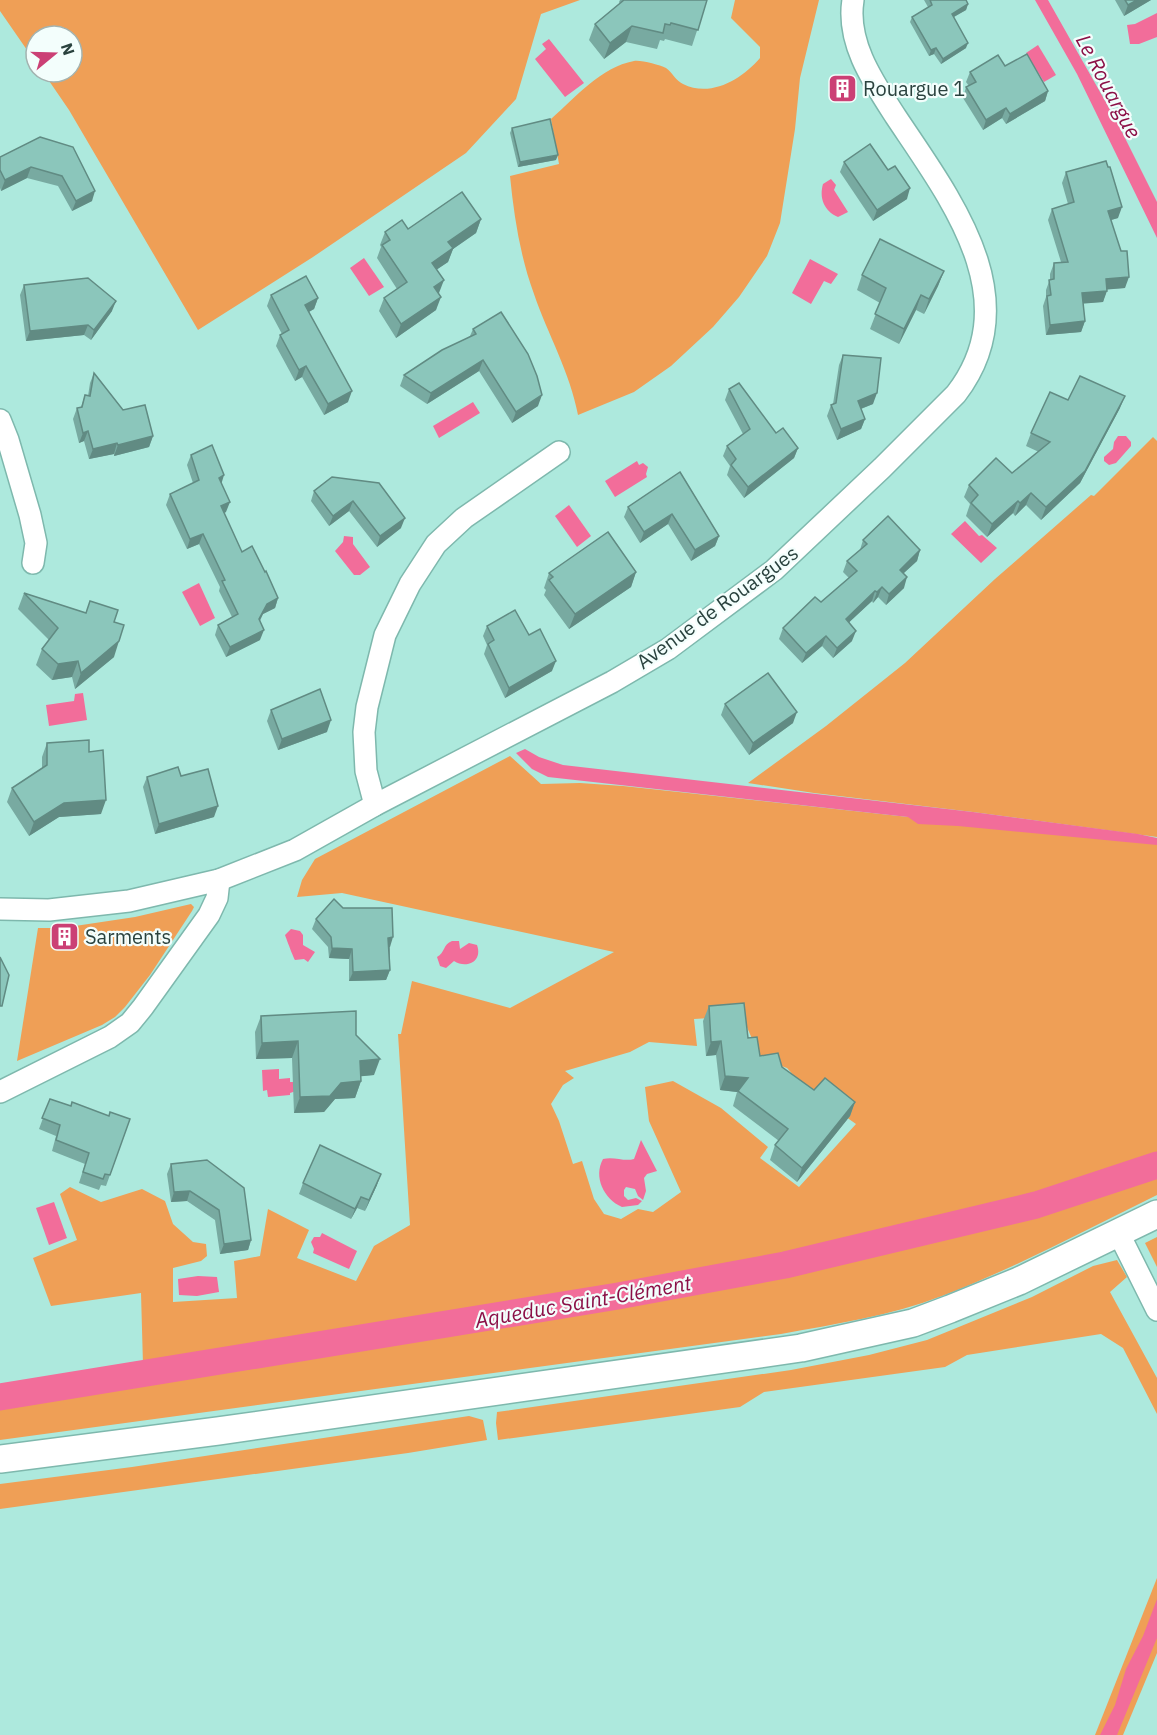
<svg xmlns="http://www.w3.org/2000/svg" width="1157" height="1735" viewBox="0 0 1157 1735" font-family="'IBM Plex Sans',sans-serif">
<style>
.green{fill:#ef9f56;fill-rule:evenodd}
.water{fill:#f26d9a}
.lines{fill:none;stroke-linecap:round;stroke-linejoin:round}
.canal{stroke:#f26d9a;stroke-width:27}
.minor-casing{stroke:#7eb8ad;stroke-width:24}
.tertiary-casing{stroke:#7eb8ad;stroke-width:30}
.minor{stroke:#fff;stroke-width:21}
.tertiary{stroke:#fff;stroke-width:27}
.wall{fill:#78aaa1}
.shaded-wall{fill:#618b83}
.building{fill:#8bc6bb;stroke:#618b83;stroke-width:1.5}
.labels{text-anchor:middle;dominant-baseline:central;stroke-width:4.5;stroke-linejoin:round;paint-order:stroke}
.poi-label{font-size:20px;fill:#2a423e;stroke:#f3fefc;text-anchor:start}
.street-label{font-size:20px;fill:#2a423e;stroke:#f3fefc}
.water-label{font-size:21px;font-style:italic;fill:#8b1047;stroke:#f3fefc}
</style>
<rect width="100%" height="100%" fill="#ade9dd"/>
<g class="green">
<path d="M0 0H580L541 14 516 99 466 153 313 257 198 330 69 110 43 72H72V36H36V63L0 11Z"/>
<path d="M735 0H819L800 78 795 129 780 223 767 256 739 297 713 327 671 366 634 392 578 415C570 372 548 335 534 294 520 256 514 216 510 176L559 164 551 119C576 97 601 67 634 61 642 60 659 65 666 68 672 72 676 81 683 84 711 98 742 79 760 58V47L731 18Z"/>
<path d="M1153 437 1157 441V837L973 812 814 793 748 783 826 726 905 663 995 579 1091 495 1094 496Z"/>
<path d="M510 756 541 784 580 783 623 786 1157 844V1195C1086 1230 1015 1268 942 1296 890 1316 835 1324 781 1334L0 1440V1396L79 1384 143 1365 141 1293 51 1306 33 1258 77 1240 60 1194 70 1187 101 1202 142 1189 165 1201 173 1224 193 1242 206 1244 207 1256 201 1261 173 1268V1302L237 1298 234 1261 260 1256 268 1209 309 1230 297 1258 356 1281 374 1246 410 1225 398 1034H401L412 981 510 1008 614 952 342 893 297 897 302 880 315 859ZM742 1016 761 1059 787 1068 805 1088 856 1124 799 1187 760 1158 768 1147 721 1108 673 1081 645 1087 649 1121 681 1192 653 1212 638 1209 621 1219 604 1214 594 1199 582 1161 573 1164 559 1121 551 1104 563 1085 574 1078 565 1071 630 1052 649 1042 697 1046 694 1019Z"/>
<path d="M191 904 194 907 192 911 150 975 125 1007 115 1017 102 1025 17 1061 38 928H52L55 945 76 943 75 926 135 917Z"/>
<path d="M1157 1237V1267L1145 1243Z"/>
<path d="M1117 1260 1127 1277 1110 1292 1157 1378V1414L1123 1348 1101 1334 967 1355 945 1367 764 1392 740 1407 498 1440 496 1423 497 1412 791 1370 869 1355 927 1340 1032 1297 1093 1266Z"/>
<path d="M469 1416 483 1420 487 1440 408 1453 0 1509V1484L132 1467Z"/>
<path d="M1157 1578V1653L1123 1735H1095Z"/>
</g>
<g class="water">
<path d="M1035 0H1048L1117 122 1157 202V238L1077 74Z"/>
<path d="M1157 13V37L1139 44H1130L1127 25 1135 24Z"/>
<path d="M549 39 584 83 565 97 535 59 546 49 542 44Z"/>
<path d="M1038 45 1056 75 1044 82 1026 53Z"/>
<path d="M831 179 836 185 834 190 848 212 838 217C824 211 819 198 823 184Z"/>
<path d="M364 258 384 287 369 296 350 268Z"/>
<path d="M810 259 838 274 831 284 824 281 811 304 792 293Z"/>
<path d="M473 402 480 413 439 438 433 426Z"/>
<path d="M1118 436H1126L1131 442V446L1116 463 1109 465 1104 461V457L1113 449 1114 442Z"/>
<path d="M637 461 639 465 643 463 648 467 646 474 647 477 615 497 605 481Z"/>
<path d="M569 505 591 536 577 547 555 516Z"/>
<path d="M965 521 979 536 982 535 997 548 981 563 951 534Z"/>
<path d="M344 536 353 537V544L370 567 360 575H354L335 551 343 542Z"/>
<path d="M199 583 215 618 200 626 182 592Z"/>
<path d="M83 693 87 720 49 726 46 705 74 701 75 694Z"/>
<path d="M525 749 539 757 563 765 973 812 1138 834 1157 838V845L958 826 918 824 908 817 548 777 532 769 516 753Z"/>
<path d="M291 929 300 931 303 935V945L315 952 308 962 304 959 295 960C294 959 286 938 285 935Z"/>
<path d="M452 941H459L460 949 469 943 477 945C483 962 466 969 454 961L446 968 440 966 437 957C445 953 443 944 452 941Z"/>
<path d="M279 1069V1079L290 1078V1082H293L296 1091 290 1093V1095L268 1097 267 1090 263 1091 262 1070Z"/>
<path d="M641 1140 657 1171 647 1174 644 1178 646 1191 643 1200 638 1196 635 1189 626 1187 624 1190V1196L628 1200 636 1198 642 1201 638 1205 622 1207C604 1199 593 1177 603 1159 614 1156 624 1162 634 1159Z"/>
<path d="M54 1202 67 1238 49 1245 36 1208Z"/>
<path d="M322 1233 357 1251 349 1269 313 1253 314 1249 311 1242 314 1237H320Z"/>
<path d="M198 1276 217 1277 219 1292 197 1296 179 1295 178 1279Z"/>
<path d="M1157 1599V1638L1117 1735H1100L1115 1705 1126 1669 1143 1636Z"/>
</g>
<g class="lines">
<path class="canal" d="M0 1397 618 1296 785 1265 1036 1205 1157 1165"/>
<defs>
<g id="minor">
<path d="M0 420 8 440 30 515 36 543 33 563"/>
<path d="M375 805 366 771 364 732 367 707 385 635 410 584 436 544 464 518 559 452"/>
<path d="M0 909 49 910 129 901 219 880 295 850 375 805 612 682 668 649 774 570 882 468 956 394C1029 299 950 198 896 117 874 83 846 43 853 0"/>
<path d="M0 1092 110 1037 130 1023 143 1007 209 915 217 898 219 880"/>
<path d="M1118 1232 1157 1310"/>
</g>
<path id="tertiary" d="M0 1459 218 1431 801 1348 913 1323 950 1309 1019 1281 1157 1214"/>
</defs>
<use href="#minor" class="minor-casing"/>
<use href="#tertiary" class="tertiary-casing"/>
<use href="#minor" class="minor"/>
<use href="#tertiary" class="tertiary"/>
</g>
<g class="wall">
<path d="M620 0H707L692 46 665 39 664 41 660 40 657 49 626 42 604 59 589 40 595 24 620 4 619 2Z"/>
<path d="M924 0H966L968 4 966 10 954 17 966 48 941 64 934 54 929 56 910 22 912 17 928 7Z"/>
<path d="M1115 0H1151L1124 16Z"/>
<path d="M1005 66 1048 91 1045 101 1006 124 1002 118 983 130 963 98 966 87 969 86 966 82 970 72Z"/>
<path d="M512 128 556 160 518 167 510 133Z"/>
<path d="M40 137 92 201 72 211 58 186 27 178 1 191 0 188V157Z"/>
<path d="M844 162 888 170 907 199 873 221 840 172Z"/>
<path d="M1066 172 1118 218 1111 220 1125 288 1107 289 1103 302 1083 303 1085 321 1081 332 1046 335 1043 306 1046 297V290L1050 279V274L1054 263 1061 262 1048 220 1052 209 1068 204 1062 183Z"/>
<path d="M481 219 476 233 453 249 448 262 436 270 439 293 436 310 396 338 379 311 384 298 397 289 377 258 381 247 380 245 385 232Z"/>
<path d="M944 271 938 286 924 314 916 310 899 344 870 329 880 303 857 290 862 275Z"/>
<path d="M24 285 112 311 91 340 84 335 26 341 20 295Z"/>
<path d="M271 295 318 298 314 309 309 312 348 402 324 415 302 377 295 381 276 346 280 335 282 334 267 306Z"/>
<path d="M473 329 538 406 512 423 479 371 427 404 400 386 404 375 470 336Z"/>
<path d="M843 355 873 404 861 409 865 419 861 429 837 440 827 416 831 405 833 404 839 365Z"/>
<path d="M94 373 123 410 153 436 149 447 114 456V454L89 459 84 441 79 443 73 419 77 408 81 407 85 395 88 396 90 383Z"/>
<path d="M729 389 776 433 798 448 794 458 744 498 727 475 730 466 723 456 727 446 743 434 725 400Z"/>
<path d="M1068 400 1120 408 1080 483 1041 520 1026 505 1015 516 1013 513 987 537 966 516 970 504 964 497 969 485 1012 473 1039 452 1026 446 1031 433Z"/>
<path d="M191 455 221 483 226 512 224 513 242 552 278 598 275 608 263 614 260 621V640L226 657 215 635 218 625 232 617 219 591 220 587 199 544 187 549 166 505 170 494 193 483 187 465Z"/>
<path d="M680 472 719 536 715 546 691 561 668 524 640 543 624 517 628 507Z"/>
<path d="M332 477 401 528 377 547 349 511 329 526 311 501 314 491Z"/>
<path d="M863 540 920 550 917 561 904 573V588L886 605 878 597 873 603 872 601 849 622 852 641 833 658 822 646 802 663 779 639 783 628 821 602 849 578 843 572 847 561 860 550Z"/>
<path d="M636 572 631 587 569 629 544 595 546 590 544 588 549 573Z"/>
<path d="M24 593 86 613 90 601 114 622V657L75 689 72 677 52 680 36 665 42 649 49 640 18 609Z"/>
<path d="M487 626 529 635 552 671 505 698 484 654 487 645 483 636Z"/>
<path d="M725 704 793 723 749 755 721 715Z"/>
<path d="M271 710 327 732 278 750 267 721Z"/>
<path d="M47 743 89 752 101 814 59 817 29 836 7 802 12 788 42 768V757Z"/>
<path d="M181 776 214 817 155 834 143 787 147 777Z"/>
<path d="M343 908 390 947V970L386 980 349 981V959L329 958 328 947 312 929 316 919Z"/>
<path d="M709 1006 748 1038 760 1056 782 1067 814 1090 855 1102 850 1116 797 1182 770 1160 775 1145 779 1141 733 1106 737 1092 720 1090 716 1055 706 1056 703 1021Z"/>
<path d="M261 1016 356 1035 374 1075 361 1076V1081L355 1098 335 1099 324 1112 294 1113 292 1058 256 1059 255 1032Z"/>
<path d="M50 1099 71 1106 109 1116 110 1112 130 1119 106 1186 101 1185 99 1190 79 1183 85 1164 52 1151 56 1136 39 1129Z"/>
<path d="M171 1164 251 1240 248 1250 220 1254 215 1220 187 1201 171 1202 167 1174Z"/>
<path d="M303 1183 377 1185 365 1211 357 1208 351 1219 299 1194Z"/>
</g>
<g class="shaded-wall">
<path d="M1137 0H1151L1124 16 1128 5Z"/>
<path d="M968 4 966 10 950 19 952 14Z"/>
<path d="M632 26 626 42 604 59 610 43Z"/>
<path d="M968 43 966 48 941 64 943 59Z"/>
<path d="M936 48 934 54 929 56 931 50Z"/>
<path d="M1048 91 1045 101 1006 124 1010 114Z"/>
<path d="M1006 108 1002 118 983 130 986 120Z"/>
<path d="M558 155 556 160 518 167 520 162Z"/>
<path d="M31 167 27 178 1 191 5 180Z"/>
<path d="M910 188 907 199 873 221 877 210Z"/>
<path d="M95 191 92 201 72 211 76 201Z"/>
<path d="M1122 207 1118 218 1104 222 1108 211Z"/>
<path d="M481 219 476 233 453 249 448 262 427 276 432 263 448 242Z"/>
<path d="M944 271 938 286 924 314 929 299Z"/>
<path d="M1129 277 1125 288 1102 290 1106 279Z"/>
<path d="M444 280 439 293 429 300 434 287Z"/>
<path d="M1107 291 1103 302 1079 304 1082 293Z"/>
<path d="M921 295 916 310 899 344 904 329Z"/>
<path d="M441 297 436 310 396 338 401 324Z"/>
<path d="M318 298 314 309 301 316 305 305Z"/>
<path d="M116 301 112 311 91 340 94 330Z"/>
<path d="M1085 321 1081 332 1046 335 1050 325Z"/>
<path d="M88 325 84 335 26 341 30 331Z"/>
<path d="M483 360 479 371 427 404 431 393Z"/>
<path d="M306 366 302 377 295 381 299 370Z"/>
<path d="M352 391 348 402 324 415 328 404Z"/>
<path d="M877 393 873 404 855 411 858 401Z"/>
<path d="M542 395 538 406 512 423 516 412Z"/>
<path d="M1125 396 1120 408 1080 483 1041 520 1046 507Z"/>
<path d="M865 419 861 429 837 440 841 429Z"/>
<path d="M88 431 84 441 79 443 83 433Z"/>
<path d="M153 436 149 447 114 456 118 445Z"/>
<path d="M117 443 114 454 89 459 93 449Z"/>
<path d="M798 448 794 458 744 498 748 487Z"/>
<path d="M224 475 221 485 219 478Z"/>
<path d="M1031 493 1026 505 1015 516 1020 503Z"/>
<path d="M353 501 349 511 329 526 333 516Z"/>
<path d="M1018 501 1013 513 987 537 992 524Z"/>
<path d="M230 502 226 512 217 516 221 506Z"/>
<path d="M672 514 668 524 640 543 644 532Z"/>
<path d="M405 518 401 528 377 547 380 536Z"/>
<path d="M203 534 199 544 187 549 190 539Z"/>
<path d="M719 536 715 546 691 561 695 550Z"/>
<path d="M920 550 917 561 896 580 900 570Z"/>
<path d="M636 572 631 587 569 629 575 614Z"/>
<path d="M907 577 904 588 886 605 889 594Z"/>
<path d="M882 587 878 597 873 603 877 592Z"/>
<path d="M875 591 872 601 842 629 846 619Z"/>
<path d="M278 598 275 608 263 614 255 629 259 619 267 604Z"/>
<path d="M264 630 260 640 226 657 230 647Z"/>
<path d="M856 631 852 641 833 658 837 648Z"/>
<path d="M826 636 822 646 802 663 806 653Z"/>
<path d="M119 641 114 657 75 689 81 673Z"/>
<path d="M78 661 72 677 52 680 58 664Z"/>
<path d="M556 661 552 671 505 698 509 688Z"/>
<path d="M797 712 793 723 749 755 753 743Z"/>
<path d="M331 720 327 732 278 750 282 739Z"/>
<path d="M106 800 101 814 59 817 29 836 34 822 64 803Z"/>
<path d="M218 806 214 817 155 834 159 824Z"/>
<path d="M393 937 390 947H385L388 938Z"/>
<path d="M332 948 352 949 349 959 329 958Z"/>
<path d="M390 970 386 980 349 981 353 972Z"/>
<path d="M298 1041 292 1058 256 1059 262 1043Z"/>
<path d="M721 1041 716 1055 706 1056 711 1042Z"/>
<path d="M380 1059 374 1075 354 1077 360 1061Z"/>
<path d="M725 1076 748 1078 737 1092 720 1090Z"/>
<path d="M361 1081 355 1098 335 1099 324 1112 294 1113 300 1097 341 1083Z"/>
<path d="M855 1102 850 1116 797 1182 802 1168Z"/>
<path d="M381 1174 377 1185 365 1211 369 1200Z"/>
<path d="M190 1191 187 1201 171 1202 174 1192Z"/>
<path d="M361 1197 357 1208 351 1219 355 1209Z"/>
<path d="M251 1240 248 1250 220 1254 224 1244Z"/>
</g>
<g class="building">
<path d="M624 0H707L698 30 671 23 670 25 665 24 663 33 632 26 610 43 595 24Z"/>
<path d="M930 0H966L968 4 952 14 968 43 943 59 936 48 931 50 912 17 932 5Z"/>
<path d="M1125 0H1137L1128 5Z"/>
<path d="M1027 54 1048 91 1010 114 1006 108 986 120 966 87 976 82 970 72 998 55 1005 66Z"/>
<path d="M550 119 558 155 520 162 512 128Z"/>
<path d="M40 137 73 147 95 191 76 201 62 176 31 167 5 180 0 170V157Z"/>
<path d="M870 144 888 170 895 166 910 188 877 210 844 162Z"/>
<path d="M1106 161 1108 167H1110L1122 207 1108 211 1121 251H1127L1129 277 1106 279 1107 291 1082 293 1085 321 1050 325 1047 296 1051 295 1049 280 1054 279V263L1068 262 1052 209 1074 202 1066 172Z"/>
<path d="M462 192 481 219 448 242 453 248 432 263 444 280 434 287 441 297 401 324 384 298 407 282 382 245 390 240 385 232 402 220 408 229Z"/>
<path d="M880 239 944 271 929 299 921 295 904 329 875 314 886 288 862 275Z"/>
<path d="M306 276 318 298 305 305 352 391 328 404 306 366 299 370 280 335 289 330 271 295Z"/>
<path d="M88 278 116 301 94 330 88 325 30 331 24 285Z"/>
<path d="M501 312 528 354 537 376 542 395 516 412 483 360 431 393 404 375 442 350 476 334 473 329Z"/>
<path d="M843 355 881 358 877 393 858 401 865 419 841 429 831 405 836 403Z"/>
<path d="M94 373 123 410 145 405 153 436 118 445 117 443 93 449 88 431 83 433 77 408 82 407 85 395 90 396Z"/>
<path d="M1080 376 1125 396 1085 471 1046 507 1031 493 1020 503 1018 501 992 524 971 503 978 495 969 485 996 458 1012 473 1050 442 1031 433 1050 392 1068 400Z"/>
<path d="M739 383 776 433 783 428 798 448 748 487 731 465 736 459 727 446 750 429 729 389Z"/>
<path d="M212 445 224 475 219 478 230 502 221 506 242 552 252 546 265 572 266 571 278 598 267 604 259 619 264 630 230 647 218 625 238 614 222 581 225 580 203 534 190 539 170 494 199 480 191 455Z"/>
<path d="M680 472 719 536 695 550 672 514 644 532 628 507Z"/>
<path d="M332 477 379 483 405 518 380 536 353 501 333 516 314 491Z"/>
<path d="M888 516 920 550 900 570 907 577 889 594 882 587 877 592 875 591 846 619 856 631 837 648 826 636 806 653 783 628 815 597 821 602 857 571 847 561 867 544 863 540Z"/>
<path d="M608 532 636 572 575 614 549 580 553 577 549 573Z"/>
<path d="M24 593 86 613 90 601 118 610 114 622 124 625 119 641 81 673 78 661 58 664 42 649 58 628Z"/>
<path d="M515 610 529 635 540 629 556 661 509 688 488 644 494 640 487 626Z"/>
<path d="M768 673 797 712 753 743 725 704Z"/>
<path d="M320 689 331 720 282 739 271 710Z"/>
<path d="M89 740V752L103 750 106 800 64 803 34 822 12 788 47 765V743Z"/>
<path d="M178 767 181 776 208 769 218 806 159 824 147 777Z"/>
<path d="M334 899 343 908H392L393 937 388 938 390 970 353 972 352 949 332 948 331 937 316 919Z"/>
<path d="M0 957 9 975 2 1006H0Z"/>
<path d="M744 1003 748 1038 757 1037 760 1056 778 1053 782 1067 814 1090 825 1078 855 1102 802 1168 775 1145 788 1129 738 1091 748 1078 725 1076 721 1041 711 1042 709 1006Z"/>
<path d="M356 1011V1035L380 1059 360 1061 361 1081 341 1083 330 1096 300 1097 298 1041 262 1043 261 1016Z"/>
<path d="M50 1099 71 1106 72 1102 109 1116 110 1112 130 1119 110 1175 105 1174 103 1179 83 1172 89 1153 56 1140 60 1125 42 1118Z"/>
<path d="M320 1145 381 1174 369 1200 361 1197 355 1209 303 1183Z"/>
<path d="M207 1160 244 1188 251 1240 224 1244 219 1210 190 1191 174 1192 171 1164Z"/>
</g>
<defs>
<symbol id="building-square" viewBox="-11 -11 22 22"><rect x="-9" y="-9" width="18" height="18" rx="4" fill="#cb4075" stroke="#f3fefc"/><path d="M-4-6H4V6H1V3H-1V6H-4ZM-2.5-4.3h1.7v1.8h-1.7ZM.8-4.3h1.7v1.8H.8ZM-2.5-1h1.7V.8h-1.7ZM.8-1h1.7V.8H.8Z" fill="#fff"/></symbol>
</defs>
<g fill-rule="evenodd">
<use href="#building-square" x="826" y="72" width="33" height="33"/>
<use href="#building-square" x="48" y="920" width="33" height="33"/>
</g>
<g class="labels">
<g class="poi-label">
<text x="863" y="88">Rouargue 1</text>
<text x="85" y="936">Sarments</text>
</g>
<g class="street-label">
<text transform="translate(717 607) rotate(-36)">Avenue de Rouargues</text>
</g>
<g class="water-label">
<text transform="translate(1109 86) rotate(62)">Le Rouargue</text>
<text transform="translate(583 1301) rotate(-10)">Aqueduc Saint-Clément</text>
</g>
</g>
<g transform="translate(54 54) rotate(71)"><circle r="28" fill="#f3fefc" stroke="#a3b3b0" stroke-width="1.5"/>
<path d="M0-4.5L10 22L0 15L-10 22Z" fill="#cb4075"/>
<text y="-9" font-size="16" font-weight="bold" text-anchor="middle" fill="#2a423e">N</text>
</g>
</svg>
